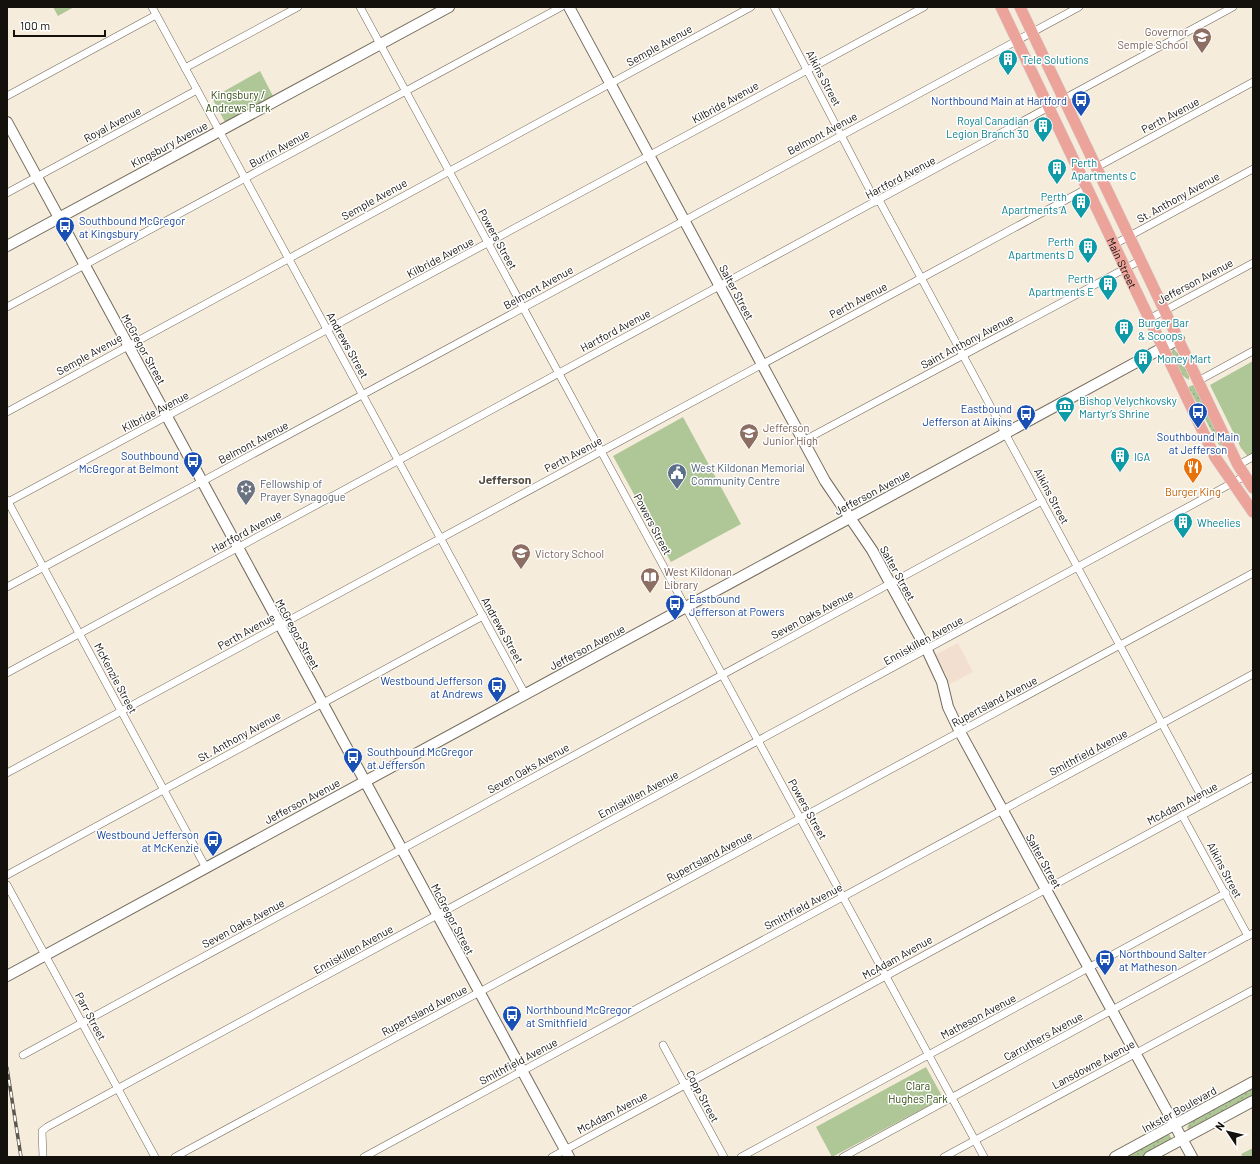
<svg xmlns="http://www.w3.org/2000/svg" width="1260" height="1164" viewBox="0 0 1260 1164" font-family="Barlow,sans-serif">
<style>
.commercial{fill:#f3dfd0}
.grass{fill:url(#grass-dots)}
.park{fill:#afc797}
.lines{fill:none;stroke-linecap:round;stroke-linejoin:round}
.street-casing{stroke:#72695b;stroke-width:8}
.secondary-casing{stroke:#72695b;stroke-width:12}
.primary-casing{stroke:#d5d4d3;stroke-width:12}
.street{stroke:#fff;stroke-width:7}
.secondary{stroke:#fff;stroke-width:10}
.primary{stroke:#eba39a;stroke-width:11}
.rail-casing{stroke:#5d584f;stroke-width:3.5}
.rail{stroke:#fff;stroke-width:2;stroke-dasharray:6;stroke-linecap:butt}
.labels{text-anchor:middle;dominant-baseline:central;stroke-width:3;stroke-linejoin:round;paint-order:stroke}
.education-label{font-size:11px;fill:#785e54;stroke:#fff;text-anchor:start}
.street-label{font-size:11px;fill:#14110c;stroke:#fff}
.culture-label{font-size:11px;fill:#0d838f;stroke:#fff;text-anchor:start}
.park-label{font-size:11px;fill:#30490e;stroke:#fff}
.transit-label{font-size:11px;fill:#164399;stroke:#fff;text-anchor:end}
.service-label{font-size:11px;fill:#4e5e75;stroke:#fff;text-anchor:start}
.worship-label{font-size:11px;fill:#5b616d;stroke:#fff;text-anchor:start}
.food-label{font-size:11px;fill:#c56008;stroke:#fff}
.neighbourhood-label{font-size:12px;font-weight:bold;fill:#544c3f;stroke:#fff}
</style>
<defs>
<pattern id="grass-dots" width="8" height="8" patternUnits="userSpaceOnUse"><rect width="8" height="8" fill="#afc797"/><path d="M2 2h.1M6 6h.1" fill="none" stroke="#96aa81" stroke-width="1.8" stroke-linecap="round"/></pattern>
</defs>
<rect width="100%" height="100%" fill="#f6ecdc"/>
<path class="commercial" d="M958 643 973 672 948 685 946 674 935 655Z"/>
<g class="grass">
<path d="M1173 349 1177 352 1189 376V380L1182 375 1171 353Z"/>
<path d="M1193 385 1205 403 1224 446 1219 445 1188 387Z"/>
<path d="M1253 1086V1098L1190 1130 1187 1128 1191 1120Z"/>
<path d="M1166 1134 1170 1135 1171 1139 1166 1144 1144 1157H1123Z"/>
</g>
<g class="park">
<path d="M53 7H74L58 16Z"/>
<path d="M260 71 274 98 226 124 212 98Z"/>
<path d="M1253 361V455L1249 458 1241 448 1210 385Z"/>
<path d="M683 417 741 524 671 562 613 456Z"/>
<path d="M926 1067 943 1098 832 1157 816 1127Z"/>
<path d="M1253 1148V1157H1243L1241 1154Z"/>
</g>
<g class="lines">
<defs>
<g id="street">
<path d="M152 7 525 694"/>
<path d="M360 7 984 1157"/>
<path d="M774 7 876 202"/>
<path d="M185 68 298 7"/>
<path d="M7 96 156 15"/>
<path d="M1097 167 1253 82"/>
<path d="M7 193 197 90"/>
<path d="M879 200 1205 803"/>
<path d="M1113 245 1253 169"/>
<path d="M7 307 561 7"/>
<path d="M1149 319 1253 263"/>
<path d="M1198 381 1253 351"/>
<path d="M7 412 751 7"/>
<path d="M803 441 1141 260"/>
<path d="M1238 465 1253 457"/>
<path d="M7 500 205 866"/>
<path d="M8 502 924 7"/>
<path d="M7 587 1079 7"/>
<path d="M7 673 1233 7"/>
<path d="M7 773 1086 189"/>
<path d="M1182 815 1248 936"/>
<path d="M7 875 483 616"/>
<path d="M7 885 155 1157"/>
<path d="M663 1045 724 1157"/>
<path d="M23 1055 1042 501"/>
<path d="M43 1157 42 1131 47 1127 1245 476"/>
<path d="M175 1157 1253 573"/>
<path d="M364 1157 1253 674"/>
<path d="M552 1157 1253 777"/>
<path d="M741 1157 1226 893"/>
<path d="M843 1157 1253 933"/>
<path d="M944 1157 1253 990"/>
</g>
<g id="secondary">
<path d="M569 7 825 481 872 550 927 650 942 682 948 707 960 732 1192 1157"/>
<path d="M7 122 569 1157"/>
<path d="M7 246 449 7"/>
<path d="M7 976 1179 339"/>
<path d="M1115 1157 1253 1082"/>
<path d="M1149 1157 1253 1101"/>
</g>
<g id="primary">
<path id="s1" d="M1001 7 1215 457 1253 512"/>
<path d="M1020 7 1238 465 1253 488"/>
</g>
</defs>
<use href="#street" class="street-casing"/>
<use href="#secondary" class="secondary-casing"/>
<use href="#primary" class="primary-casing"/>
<use href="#street" class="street"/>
<use href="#secondary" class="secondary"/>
<use href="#primary" class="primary"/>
<defs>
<path id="rail" d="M7 1068 21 1157"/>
</defs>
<use href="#rail" class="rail-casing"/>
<use href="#rail" class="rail"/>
</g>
<defs>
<symbol id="school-pin" viewBox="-11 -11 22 30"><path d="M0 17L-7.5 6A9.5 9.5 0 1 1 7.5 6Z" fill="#8d6e63" stroke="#fff"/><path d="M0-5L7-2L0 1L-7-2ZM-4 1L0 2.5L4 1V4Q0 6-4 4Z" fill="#fff"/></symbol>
<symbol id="building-pin" viewBox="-11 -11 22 30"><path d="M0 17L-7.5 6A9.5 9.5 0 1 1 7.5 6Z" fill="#0f9aa8" stroke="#fff"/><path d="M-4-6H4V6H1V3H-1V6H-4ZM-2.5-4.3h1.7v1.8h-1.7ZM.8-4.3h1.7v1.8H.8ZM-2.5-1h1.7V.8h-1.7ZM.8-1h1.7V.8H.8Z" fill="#fff"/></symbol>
<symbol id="bus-pin" viewBox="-11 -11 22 30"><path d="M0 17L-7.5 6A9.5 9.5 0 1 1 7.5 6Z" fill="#1a4fb4" stroke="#fff"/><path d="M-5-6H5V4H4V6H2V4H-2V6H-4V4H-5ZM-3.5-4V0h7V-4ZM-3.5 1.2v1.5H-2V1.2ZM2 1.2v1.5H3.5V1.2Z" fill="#fff"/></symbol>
<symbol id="museum-pin" viewBox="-11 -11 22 30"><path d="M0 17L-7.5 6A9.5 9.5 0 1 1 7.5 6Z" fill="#0f9aa8" stroke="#fff"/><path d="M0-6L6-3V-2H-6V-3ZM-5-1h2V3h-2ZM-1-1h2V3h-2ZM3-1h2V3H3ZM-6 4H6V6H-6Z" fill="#fff"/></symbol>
<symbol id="restaurant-pin" viewBox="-11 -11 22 30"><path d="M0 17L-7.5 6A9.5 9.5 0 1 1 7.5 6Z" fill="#e8710a" stroke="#fff"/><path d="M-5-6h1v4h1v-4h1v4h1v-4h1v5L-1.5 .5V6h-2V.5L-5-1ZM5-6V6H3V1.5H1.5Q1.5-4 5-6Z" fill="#fff"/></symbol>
<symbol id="civic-pin" viewBox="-11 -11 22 30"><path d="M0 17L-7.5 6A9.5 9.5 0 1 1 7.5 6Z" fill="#5c6f8a" stroke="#fff"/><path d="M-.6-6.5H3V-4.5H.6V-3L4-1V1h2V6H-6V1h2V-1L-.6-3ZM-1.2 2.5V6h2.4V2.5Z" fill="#fff"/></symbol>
<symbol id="synagogue-pin" viewBox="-11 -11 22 30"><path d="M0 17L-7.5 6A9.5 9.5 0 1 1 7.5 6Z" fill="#6b7280" stroke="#fff"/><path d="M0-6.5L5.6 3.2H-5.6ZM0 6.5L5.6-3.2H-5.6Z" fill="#fff"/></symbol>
<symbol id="library-pin" viewBox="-11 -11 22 30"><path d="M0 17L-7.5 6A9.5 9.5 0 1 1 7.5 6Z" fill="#8d6e63" stroke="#fff"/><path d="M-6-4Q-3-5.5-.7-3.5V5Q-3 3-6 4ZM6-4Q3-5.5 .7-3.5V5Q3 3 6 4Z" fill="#fff"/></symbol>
</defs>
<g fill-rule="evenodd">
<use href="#school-pin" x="1191" y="26" width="22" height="30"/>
<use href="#building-pin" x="997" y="48" width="22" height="30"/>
<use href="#bus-pin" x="1070" y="89" width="22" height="30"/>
<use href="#building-pin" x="1032" y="115" width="22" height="30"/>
<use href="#building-pin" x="1046" y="157" width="22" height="30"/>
<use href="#building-pin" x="1070" y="191" width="22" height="30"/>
<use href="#bus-pin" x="54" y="215" width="22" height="30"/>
<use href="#building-pin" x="1077" y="236" width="22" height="30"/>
<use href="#building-pin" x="1097" y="273" width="22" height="30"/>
<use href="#building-pin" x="1113" y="317" width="22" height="30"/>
<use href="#building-pin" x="1132" y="347" width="22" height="30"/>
<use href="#museum-pin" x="1054" y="395" width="22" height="30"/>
<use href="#bus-pin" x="1187" y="401" width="22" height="30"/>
<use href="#bus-pin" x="1015" y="403" width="22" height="30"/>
<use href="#school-pin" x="738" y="422" width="22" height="30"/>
<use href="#building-pin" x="1109" y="445" width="22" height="30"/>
<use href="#bus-pin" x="182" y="450" width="22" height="30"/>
<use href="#restaurant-pin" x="1182" y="456" width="22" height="30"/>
<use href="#civic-pin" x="666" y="462" width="22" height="30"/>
<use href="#synagogue-pin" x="235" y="478" width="22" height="30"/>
<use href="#building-pin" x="1172" y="511" width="22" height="30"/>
<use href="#school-pin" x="510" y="542" width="22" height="30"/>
<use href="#library-pin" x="639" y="566" width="22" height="30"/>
<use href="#bus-pin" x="664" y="593" width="22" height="30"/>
<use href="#bus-pin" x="486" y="675" width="22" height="30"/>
<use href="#bus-pin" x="342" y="746" width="22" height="30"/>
<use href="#bus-pin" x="202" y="829" width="22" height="30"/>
<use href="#bus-pin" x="1094" y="948" width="22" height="30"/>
<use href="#bus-pin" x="501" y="1004" width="22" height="30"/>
</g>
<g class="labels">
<g class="education-label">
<text x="1188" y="31" text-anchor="end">Governor<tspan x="1188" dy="13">Semple School</tspan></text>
<text x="763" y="427">Jefferson<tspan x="763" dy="13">Junior High</tspan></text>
<text x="535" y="553">Victory School</text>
<text x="664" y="571">West Kildonan<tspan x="664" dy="13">Library</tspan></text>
</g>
<g class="street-label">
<text transform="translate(659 45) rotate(-29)">Semple Avenue</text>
<text transform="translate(824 78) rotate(62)">Aikins Street</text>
<text transform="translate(725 102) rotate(-29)">Kilbride Avenue</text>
<text transform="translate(1170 115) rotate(-28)">Perth Avenue</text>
<text transform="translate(112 124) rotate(-28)">Royal Avenue</text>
<text transform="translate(822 133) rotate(-28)">Belmont Avenue</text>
<text transform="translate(169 144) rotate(-28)">Kingsbury Avenue</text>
<text transform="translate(279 148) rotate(-29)">Burrin Avenue</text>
<text transform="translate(900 177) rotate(-28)">Hartford Avenue</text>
<text transform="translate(1178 197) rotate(-29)">St. Anthony Avenue</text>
<text transform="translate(374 199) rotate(-29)">Semple Avenue</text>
<text transform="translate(498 239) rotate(61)">Powers Street</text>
<text transform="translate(440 257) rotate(-28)">Kilbride Avenue</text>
<text stroke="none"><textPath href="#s1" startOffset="283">Main Street</textPath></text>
<text transform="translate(1195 281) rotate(-28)">Jefferson Avenue</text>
<text transform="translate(538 287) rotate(-29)">Belmont Avenue</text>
<text transform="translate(737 292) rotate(62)">Salter Street</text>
<text transform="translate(858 300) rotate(-28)">Perth Avenue</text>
<text transform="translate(615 330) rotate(-28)">Hartford Avenue</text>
<text transform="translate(967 341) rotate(-28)">Saint Anthony Avenue</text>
<text transform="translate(348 345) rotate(61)">Andrews Street</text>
<text transform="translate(144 349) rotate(61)">McGregor Street</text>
<text transform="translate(89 354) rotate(-29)">Semple Avenue</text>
<text transform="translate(155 411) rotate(-28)">Kilbride Avenue</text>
<text transform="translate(253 442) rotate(-28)">Belmont Avenue</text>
<text transform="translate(573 454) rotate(-28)">Perth Avenue</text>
<text transform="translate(872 492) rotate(-28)">Jefferson Avenue</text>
<text transform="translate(1052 496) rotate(62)">Aikins Street</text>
<text transform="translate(653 524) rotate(62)">Powers Street</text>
<text transform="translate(246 531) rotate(-28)">Hartford Avenue</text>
<text transform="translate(898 573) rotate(61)">Salter Street</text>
<text transform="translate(812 614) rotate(-28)">Seven Oaks Avenue</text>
<text transform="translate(503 630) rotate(61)">Andrews Street</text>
<text transform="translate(246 631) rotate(-29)">Perth Avenue</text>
<text transform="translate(298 634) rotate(61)">McGregor Street</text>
<text transform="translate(923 640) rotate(-29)">Enniskillen Avenue</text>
<text transform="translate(587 647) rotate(-28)">Jefferson Avenue</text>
<text transform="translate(116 678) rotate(62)">McKenzie Street</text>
<text transform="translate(994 701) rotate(-28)">Rupertsland Avenue</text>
<text transform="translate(239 736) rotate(-29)">St. Anthony Avenue</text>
<text transform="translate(1088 752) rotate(-28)">Smithfield Avenue</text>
<text transform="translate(528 768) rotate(-29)">Seven Oaks Avenue</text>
<text transform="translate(638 794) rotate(-28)">Enniskillen Avenue</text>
<text transform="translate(302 801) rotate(-28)">Jefferson Avenue</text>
<text transform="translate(1182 803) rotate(-28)">McAdam Avenue</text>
<text transform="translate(808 809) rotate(61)">Powers Street</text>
<text transform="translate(709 856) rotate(-28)">Rupertsland Avenue</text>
<text transform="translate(1044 861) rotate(61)">Salter Street</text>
<text transform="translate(1225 870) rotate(62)">Aikins Street</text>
<text transform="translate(803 906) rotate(-28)">Smithfield Avenue</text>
<text transform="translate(453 919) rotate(62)">McGregor Street</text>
<text transform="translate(243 923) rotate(-28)">Seven Oaks Avenue</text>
<text transform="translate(353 949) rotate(-29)">Enniskillen Avenue</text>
<text transform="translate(897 957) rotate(-29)">McAdam Avenue</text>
<text transform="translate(424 1010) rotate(-28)">Rupertsland Avenue</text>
<text transform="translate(91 1016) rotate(62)">Parr Street</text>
<text transform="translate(978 1016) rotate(-28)">Matheson Avenue</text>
<text transform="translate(1043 1036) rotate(-29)">Carruthers Avenue</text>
<text transform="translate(518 1061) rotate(-28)">Smithfield Avenue</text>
<text transform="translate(1093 1064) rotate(-28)">Lansdowne Avenue</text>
<text transform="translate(703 1096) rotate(62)">Copp Street</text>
<text transform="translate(1179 1109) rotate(-29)">Inkster Boulevard</text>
<text transform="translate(612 1112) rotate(-28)">McAdam Avenue</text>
</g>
<g class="culture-label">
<text x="1022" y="59">Tele Solutions</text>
<text x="1029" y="120" text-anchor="end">Royal Canadian<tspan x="1029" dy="13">Legion Branch 30</tspan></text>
<text x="1071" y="162">Perth<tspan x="1071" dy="13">Apartments C</tspan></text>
<text x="1067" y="196" text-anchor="end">Perth<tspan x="1067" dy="13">Apartments A</tspan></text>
<text x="1074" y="241" text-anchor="end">Perth<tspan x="1074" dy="13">Apartments D</tspan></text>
<text x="1094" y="278" text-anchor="end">Perth<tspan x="1094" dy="13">Apartments E</tspan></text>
<text x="1138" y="322">Burger Bar<tspan x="1138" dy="13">&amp; Scoops</tspan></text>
<text x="1157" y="358">Money Mart</text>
<text x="1079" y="400">Bishop Velychkovsky<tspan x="1079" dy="13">Martyr’s Shrine</tspan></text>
<text x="1134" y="456">IGA</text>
<text x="1197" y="522">Wheelies</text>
</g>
<g class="park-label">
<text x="238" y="94">Kingsbury /<tspan x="238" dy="13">Andrews Park</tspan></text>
<text x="918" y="1085">Clara<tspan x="918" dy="13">Hughes Park</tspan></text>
</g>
<g class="transit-label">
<text x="1067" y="100">Northbound Main at Hartford</text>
<text x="79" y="220" text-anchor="start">Southbound McGregor<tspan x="79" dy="13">at Kingsbury</tspan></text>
<text x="1012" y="408">Eastbound<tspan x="1012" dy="13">Jefferson at Aikins</tspan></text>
<text x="1198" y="436" text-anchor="middle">Southbound Main<tspan x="1198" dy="13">at Jefferson</tspan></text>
<text x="179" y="455">Southbound<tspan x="179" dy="13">McGregor at Belmont</tspan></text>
<text x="689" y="598" text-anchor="start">Eastbound<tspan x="689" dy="13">Jefferson at Powers</tspan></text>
<text x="483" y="680">Westbound Jefferson<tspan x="483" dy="13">at Andrews</tspan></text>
<text x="367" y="751" text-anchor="start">Southbound McGregor<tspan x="367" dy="13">at Jefferson</tspan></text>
<text x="199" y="834">Westbound Jefferson<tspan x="199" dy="13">at McKenzie</tspan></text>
<text x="1119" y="953" text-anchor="start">Northbound Salter<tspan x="1119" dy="13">at Matheson</tspan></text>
<text x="526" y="1009" text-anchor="start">Northbound McGregor<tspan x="526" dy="13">at Smithfield</tspan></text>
</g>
<g class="service-label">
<text x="691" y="467">West Kildonan Memorial<tspan x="691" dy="13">Community Centre</tspan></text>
</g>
<g class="worship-label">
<text x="260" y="483">Fellowship of<tspan x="260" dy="13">Prayer Synagogue</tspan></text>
</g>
<g class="food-label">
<text x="1193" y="491">Burger King</text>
</g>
<g class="neighbourhood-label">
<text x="505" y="479">Jefferson</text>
</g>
</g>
<rect width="1260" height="1164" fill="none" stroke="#14110c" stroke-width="16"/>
<g transform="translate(1228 1132) rotate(305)" stroke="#ffffff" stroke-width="3" paint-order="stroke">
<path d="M0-3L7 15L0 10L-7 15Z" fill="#14110c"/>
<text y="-6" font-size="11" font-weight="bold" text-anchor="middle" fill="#14110c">N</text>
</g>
<path d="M14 30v6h91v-6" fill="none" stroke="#14110c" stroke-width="2"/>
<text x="20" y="30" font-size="12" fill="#14110c" stroke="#ffffff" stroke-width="3" paint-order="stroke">100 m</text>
</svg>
